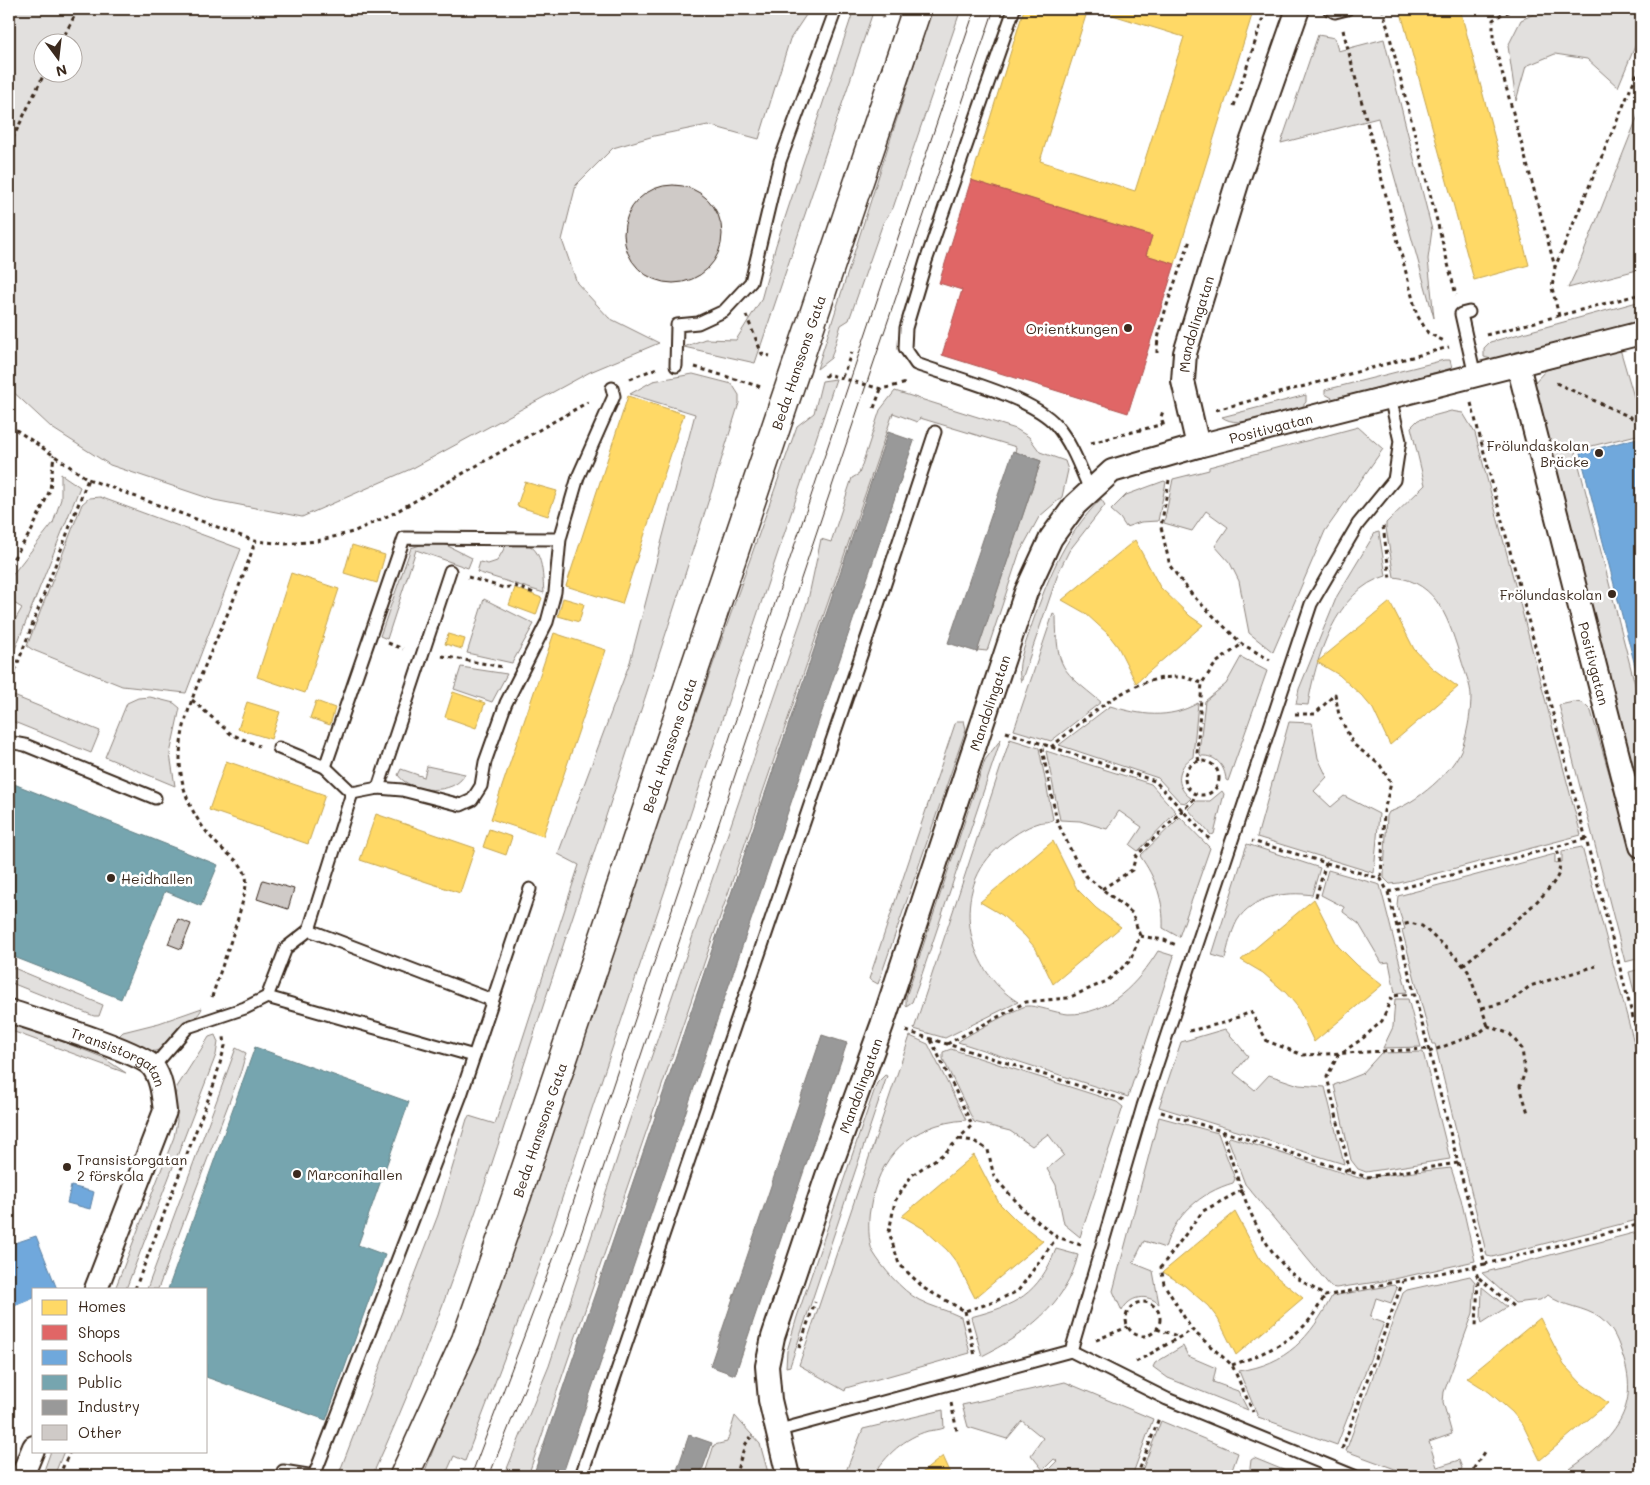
<svg xmlns="http://www.w3.org/2000/svg" width="1650" height="1485" viewBox="0 0 1650 1485" font-family="Mali,sans-serif">
<style>
.green{fill:#e2e0de;stroke:#8e857e;fill-rule:evenodd}
.homes{fill:#ffd966;stroke:#c4a450}
.shops{fill:#e06666;stroke:#ae5450}
.schools{fill:#6fa8dc;stroke:#5f82a3}
.public{fill:#76a5af;stroke:#648084}
.industry{fill:#999;stroke:#7d7874}
.building{fill:#cfcac7;stroke:#3b2a1e}
.lines{fill:none;stroke-linecap:round;stroke-linejoin:round}
.lane-casing{stroke:#3b2a1e;stroke-width:15}
.street-casing{stroke:#3b2a1e;stroke-width:26}
.secondary-casing{stroke:#3b2a1e;stroke-width:31}
.path{stroke:#3b2a1e;stroke-width:3;stroke-dasharray:4 4;stroke-linecap:butt}
.lane{stroke:#fff;stroke-width:11}
.street{stroke:#fff;stroke-width:22}
.secondary{stroke:#fff;stroke-width:28}
.tram{stroke:#3b2a1e;stroke-width:1}
.poi-dot{fill:#3b2a1e;stroke:#fff;stroke-width:2}
.labels{text-anchor:middle;dominant-baseline:central;stroke-width:5;stroke-linejoin:round;paint-order:stroke}
.street-label{font-size:14px;fill:#3b2a1e;stroke:#fff}
.poi-label{font-size:14px;fill:#3b2a1e;stroke:#fff;text-anchor:end}
</style>
<rect width="100%" height="100%" fill="#fff"/>
<filter id="ink" filterUnits="userSpaceOnUse"><feTurbulence type="fractalNoise" baseFrequency=".02" numOctaves="2"/><feDisplacementMap in="SourceGraphic" scale="10" xChannelSelector="R" yChannelSelector="G"/><feConvolveMatrix kernelMatrix="1 2 1 2 8 2 1 2 1" color-interpolation-filters="sRGB"/></filter>
<g filter="url(#ink)">
<g class="green">
<path d="M9 9H810L790 39 759 139 708 125 654 136 613 148 576 185 562 240 577 283 609 318 659 343 590 372 413 468 302 517 214 500 110 465 52 428 9 388ZM42 42H72V72H42Z"/>
<path d="M854 9H874L755 363 684 347 705 339 736 340 761 300 776 245Z"/>
<path d="M932 9H961L893 208 883 223 849 320 841 325 831 358 817 369Z"/>
<path d="M1545 9H1641V32L1618 87 1587 59 1555 54 1526 66 1516 101 1508 46 1521 20Z"/>
<path d="M1318 35 1335 38 1338 51 1384 39 1432 230 1428 259 1434 318 1378 118 1281 143Z"/>
<path d="M1641 108V269L1568 288 1578 267Z"/>
<path d="M1641 301V321L1491 359 1484 357V348L1490 342Z"/>
<path d="M1620 349 1641 421V434L1575 450 1641 708V816L1531 386 1546 370Z"/>
<path d="M1444 360H1450L1452 368 1334 399 1325 394V390Z"/>
<path d="M693 374 732 384 739 395V403C678 601 612 798 547 994 494 1157 444 1321 372 1476H338L438 1215 467 1119 469 1116 495 1124 579 865 558 854 630 662 695 414 630 394 653 381Z"/>
<path d="M836 379 539 1267 465 1461 454 1456 445 1476H423L499 1282 625 914 797 426 814 413 822 381Z"/>
<path d="M895 391 1016 429 1029 437 1040 452 1065 461 1068 470 1062 497 1039 517 1019 554 987 651 977 650 1041 461 1015 452 1016 447 920 418 917 422 893 413 528 1476H504L549 1366 627 1128 808 600 821 539 831 542 852 478 859 474 880 410Z"/>
<path d="M1306 395V402L1302 407C1284 414 1238 430 1222 417Z"/>
<path d="M1451 411 1463 413 1475 433 1581 835 1399 883 1390 884 1384 878V872L1387 816 1389 812C1414 805 1456 770 1463 745 1468 730 1471 711 1471 696 1471 685 1464 670 1461 659 1449 622 1439 582 1394 577L1386 528V523L1425 485 1411 427 1418 420Z"/>
<path d="M1358 427 1383 449 1325 531 1273 652 1249 633 1239 581 1230 563 1215 546 1228 527 1206 511 1192 531 1164 523 1173 479 1209 470V467Z"/>
<path d="M61 474 80 487 9 664V630L22 608 9 600V579L53 523 61 499Z"/>
<path d="M1164 481 1166 482 1158 521 1141 522 1126 527 1120 518 1111 510 1126 495Z"/>
<path d="M100 497 241 549 186 693 122 686 33 650 27 646 82 504 89 498Z"/>
<path d="M1101 499 1105 505 1069 551 1059 571 1021 682C1016 665 1024 649 1029 633 1046 583 1063 537 1101 499Z"/>
<path d="M1379 532 1386 576C1336 589 1315 660 1308 705L1296 704 1299 689 1337 596 1375 533Z"/>
<path d="M436 540 472 558 468 568 416 550 387 639 380 636 411 548Z"/>
<path d="M511 541C544 541 542 568 544 593L477 572 480 562 488 564 497 561 505 547Z"/>
<path d="M484 599 534 624 512 663 467 653Z"/>
<path d="M1053 614 1056 616C1057 670 1061 669 1101 702L1051 741 1014 730Z"/>
<path d="M1241 657 1267 671 1228 781 1226 780C1225 766 1216 755 1201 756L1199 752 1205 701 1226 684Z"/>
<path d="M461 667 507 674 492 702 454 689Z"/>
<path d="M9 694 100 731 91 753 9 720Z"/>
<path d="M150 697 174 703 180 708 170 754 175 786 105 757 127 703 138 698Z"/>
<path d="M1574 702 1583 703 1591 711 1641 883V958L1625 962 1559 705Z"/>
<path d="M1198 703 1193 757C1177 766 1174 787 1191 798L1186 803 1180 802 1158 778 1059 745 1110 706C1141 715 1168 720 1198 703Z"/>
<path d="M956 721H964L966 729 878 984 869 979Z"/>
<path d="M1289 722 1312 723 1318 758 1327 777 1314 791 1331 807 1344 796 1379 814 1374 873 1257 837Z"/>
<path d="M1001 739 918 986 912 1002 906 1006V997L985 760Z"/>
<path d="M1010 739 1039 748 1053 819C1049 823 1045 821 1039 823 1025 827 1011 837 1000 846 950 888 964 969 1018 1002L945 1038 914 1029Z"/>
<path d="M1046 751 1151 784 1176 812 1138 851 1130 845 1142 827 1119 811 1107 829 1080 821 1060 820Z"/>
<path d="M427 766 465 774C455 796 410 793 398 775L401 769 424 777Z"/>
<path d="M1222 791 1224 794 1214 834 1211 835 1188 809 1196 801H1210Z"/>
<path d="M1180 817 1210 848 1179 937 1163 928C1164 902 1156 878 1140 856Z"/>
<path d="M1247 844 1320 868 1312 895C1286 891 1252 896 1237 921 1231 933 1228 946 1225 959L1212 955Z"/>
<path d="M1582 847 1641 1069V1219L1492 1257 1487 1256 1435 1044H1432L1402 930 1405 929 1397 905 1398 896 1555 854V863L1562 862V851Z"/>
<path d="M1328 870 1380 885 1407 992 1395 993 1389 962 1382 963 1359 924 1343 912 1344 907 1321 895Z"/>
<path d="M1158 951 1174 956 1128 1097 958 1042C963 1037 1020 1007 1026 1006 1037 1005 1055 1013 1068 1014 1109 1015 1138 983 1158 951Z"/>
<path d="M9 966 103 1005 99 1016H94L9 982Z"/>
<path d="M1641 969V1019L1629 972Z"/>
<path d="M1395 999H1408L1421 1047 1383 1048 1393 1027Z"/>
<path d="M202 1008C200 1015 190 1022 185 1028 159 1055 152 1060 119 1036L123 1032 159 1023Z"/>
<path d="M9 1021 102 1057 126 1073 9 1030Z"/>
<path d="M1225 1029 1248 1056 1234 1073 1255 1090 1269 1075 1299 1085 1325 1087 1344 1164 1159 1107 1181 1042Z"/>
<path d="M215 1035 218 1042 216 1055 126 1289H115L174 1137 177 1121 175 1096 177 1087 209 1037Z"/>
<path d="M910 1036 928 1044 966 1120C910 1124 878 1156 870 1210 868 1219 868 1244 873 1252 882 1267 901 1290 919 1300 932 1307 947 1310 961 1317L970 1353 846 1388 845 1391 799 1365Z"/>
<path d="M236 1048 246 1053 241 1071 158 1289H147Z"/>
<path d="M951 1049 1117 1102 1123 1107 1080 1237 1064 1224 1056 1185 1047 1169 1064 1155 1048 1134 1032 1146 1010 1131 974 1122 943 1059V1052Z"/>
<path d="M1423 1052 1450 1159 1366 1172 1358 1169 1351 1160 1334 1085 1362 1074 1381 1053Z"/>
<path d="M885 1075 887 1076 886 1079 790 1366 786 1367 787 1351 797 1317 873 1094 877 1083Z"/>
<path d="M1159 1117 1218 1133 1235 1179 1233 1183C1201 1192 1174 1216 1165 1248L1144 1241 1133 1263 1153 1271 1159 1304C1147 1293 1129 1296 1122 1311L1113 1291Z"/>
<path d="M1230 1137 1359 1178 1451 1168 1461 1199 1475 1261 1390 1280 1336 1288 1331 1287 1245 1184 1228 1139Z"/>
<path d="M1641 1231V1476H1559C1603 1448 1642 1416 1624 1360 1618 1342 1615 1330 1600 1318 1584 1306 1562 1307 1548 1295L1540 1300 1515 1303 1482 1273Z"/>
<path d="M1056 1249 1078 1255C1067 1304 1024 1335 982 1356L971 1317C1016 1305 1038 1295 1056 1249Z"/>
<path d="M1470 1276 1475 1282 1473 1313 1444 1392 1443 1402 1452 1434 1429 1442 1437 1467 1459 1460 1462 1468 1457 1476H1414L1346 1451 1403 1293 1407 1290Z"/>
<path d="M1394 1285 1397 1288 1391 1303 1376 1298 1370 1318 1384 1323 1337 1445 1258 1417 1239 1371C1287 1364 1310 1338 1332 1296Z"/>
<path d="M1482 1287 1507 1307 1482 1323 1481 1320Z"/>
<path d="M1183 1346 1188 1356 1216 1368 1213 1382 1238 1391 1248 1410 1168 1378 1153 1367 1155 1363Z"/>
<path d="M1065 1382 1153 1419 1132 1476H1046L1045 1473 1057 1461 1054 1459 1043 1470 1031 1455 1043 1438 1022 1421 1007 1439 968 1427 962 1405Z"/>
<path d="M943 1410 944 1428C939 1430 934 1430 928 1431 904 1438 886 1455 873 1476H844L863 1429Z"/>
<path d="M735 1416 760 1444 769 1476H704L714 1445 727 1442Z"/>
<path d="M1161 1421 1238 1453 1230 1476H1140Z"/>
<path d="M51 1451H64L54 1476H42Z"/>
<path d="M1254 1458 1298 1476H1249L1251 1460Z"/>
</g>
<g class="homes">
<path d="M1024 9H1088L1040 161 1135 191 1184 37 1093 9H1241L1253 12 1175 264 1146 255 1152 236 971 180Z"/>
<path d="M1400 9H1460L1529 265 1474 280Z"/>
<path d="M628 396 684 414 622 604 566 586Z"/>
<path d="M525 482 557 491 548 516 517 506Z"/>
<path d="M1135 540 1160 587 1190 616 1203 625 1136 683 1118 647 1108 634 1085 613 1062 600Z"/>
<path d="M352 545 385 555 377 583 344 573Z"/>
<path d="M291 573 339 589 305 693 257 677Z"/>
<path d="M515 588 542 598 536 615 509 605Z"/>
<path d="M563 598 584 604 579 622 558 616Z"/>
<path d="M1390 602 1414 649 1432 668 1458 687 1390 745 1373 709 1362 696 1339 675 1317 662Z"/>
<path d="M554 633 606 650 543 836 491 819Z"/>
<path d="M448 634 465 639 462 649 445 644Z"/>
<path d="M453 692 485 703 476 728 445 717Z"/>
<path d="M316 701 335 708 330 725 310 718Z"/>
<path d="M247 702 280 712 271 739 238 729Z"/>
<path d="M226 761 325 795 308 844 209 810Z"/>
<path d="M376 814 475 848 460 893 360 860Z"/>
<path d="M489 829 512 837 506 855 483 847Z"/>
<path d="M1053 841 1077 889 1096 908 1121 927 1053 984 1036 949 1025 936 1002 915 980 902Z"/>
<path d="M1314 899 1338 946 1357 965 1382 985 1314 1042 1297 1006 1286 993 1263 973 1241 960Z"/>
<path d="M974 1155 999 1203 1017 1221 1043 1241 975 1298 957 1263 947 1250 924 1229 902 1216Z"/>
<path d="M1235 1212 1260 1259 1278 1278 1303 1298 1236 1355 1218 1319 1208 1306 1185 1286 1163 1272Z"/>
<path d="M1540 1318 1564 1365 1582 1384 1608 1403 1540 1460 1523 1425 1512 1412 1489 1392 1467 1378Z"/>
<path d="M943 1456 952 1476H918Z"/>
</g>
<path class="shops" d="M971 180 1152 236 1146 255 1175 264 1128 413 942 355 962 290 939 283Z"/>
<g class="schools">
<path d="M1641 437V689L1580 453Z"/>
<path d="M71 1186 94 1192 90 1209 67 1203Z"/>
<path d="M36 1236 57 1289H34V1298L9 1308V1245Z"/>
</g>
<g class="public">
<path d="M9 782 218 865 201 906 165 891 121 999 9 955Z"/>
<path d="M255 1047 409 1102 358 1245 385 1255 326 1420 206 1377V1289H168Z"/>
</g>
<g class="industry">
<path d="M888 432 914 441 562 1476H533Z"/>
<path d="M1013 451 1041 461 977 652 948 643Z"/>
<path d="M822 1035 847 1043 735 1375 710 1366Z"/>
<path d="M689 1435 712 1443 700 1476H675Z"/>
</g>
<g class="building">
<circle cx="673" cy="234" r="49"/>
<path d="M263 880 294 889 288 909 257 899Z"/>
<path d="M178 919 191 924 181 949 168 944Z"/>
</g>
<g class="lines">
<defs>
<g id="lane">
<path d="M1014 9 926 261 906 328 905 348 916 364C952 377 1032 397 1056 425 1072 444 1080 467 1090 490"/>
<path d="M1329 9 1335 12 1347 9"/>
<path d="M1469 312 1461 314 1475 376"/>
<path d="M676 366 677 325 698 323 724 311 751 282 780 161 836 9"/>
<path d="M9 742 25 745 155 798"/>
<path d="M279 748 325 767 352 793 378 788 402 790 461 805 472 800 481 786 485 762 506 703 547 622 555 592 560 539 578 477 614 396 612 388"/>
<path d="M325 767 404 538 560 539"/>
<path d="M378 788 450 571"/>
<path d="M309 930 492 1000"/>
<path d="M267 997 474 1056"/>
<path d="M153 1067 188 1027 245 1008 267 997 286 948 309 930 352 793"/>
<path d="M1071 1351 1167 1399 1354 1476"/>
<path d="M776 1431 1071 1351 1143 1106 1311 604 1358 524 1394 480 1400 441 1390 397"/>
<path d="M283 1471 314 1476 461 1095 530 889"/>
<path d="M581 1476 869 632 935 432"/>
</g>
<g id="street">
<path id="s1" d="M1518 365 1641 846"/>
<path id="s2" d="M1198 446 1641 333"/>
<path id="s3" d="M9 1011C33 1019 142 1052 153 1067 162 1079 163 1097 165 1111L96 1289"/>
<path d="M22 1476 34 1447"/>
<path id="s4" d="M788 1476 770 1400 767 1366 773 1337 827 1176 882 1025 1026 592 1051 538 1075 505 1112 471 1198 446 1183 381 1185 353 1239 177 1298 9"/>
</g>
<g id="secondary">
<path id="s5" d="M404 1476 466 1340 517 1195 917 9"/>
</g>
</defs>
<use href="#lane" class="lane-casing"/>
<use href="#street" class="street-casing"/>
<use href="#secondary" class="secondary-casing"/>
<g class="path">
<path d="M880 9 883 18"/>
<path d="M1373 9 1383 10 1456 295"/>
<path d="M1517 9 1502 14 1493 20V39L1555 267"/>
<path d="M1343 30 1417 315 1428 333 1446 342"/>
<path d="M61 42 78 9"/>
<path d="M1234 106 1266 9"/>
<path d="M9 146 45 72"/>
<path d="M746 315 762 354 770 356"/>
<path d="M1559 316 1552 288 1555 267 1641 64"/>
<path d="M1486 335 1641 294"/>
<path d="M1157 353C1156 326 1181 268 1190 240"/>
<path d="M695 367 761 387"/>
<path d="M825 377 827 374 881 389 907 383"/>
<path d="M842 377 852 352"/>
<path d="M630 379 657 368"/>
<path d="M1556 383 1641 422"/>
<path d="M1471 403 1641 1048"/>
<path d="M874 408 881 389"/>
<path d="M1216 410 1449 347"/>
<path d="M1163 424 1161 417 1163 411"/>
<path d="M9 425 88 479 255 541 286 544 317 541 353 532 392 514 588 402"/>
<path d="M1091 443 1167 423"/>
<path d="M1169 480 1161 527 1170 566 1193 596 1242 644 1270 660"/>
<path d="M1383 526 1390 579"/>
<path d="M9 565 32 530 50 490 54 455"/>
<path d="M468 577 504 588 515 586 534 593"/>
<path d="M388 643 403 649"/>
<path d="M442 656 503 667"/>
<path d="M9 686 88 479"/>
<path d="M192 700 231 734 259 746"/>
<path d="M1295 714H1315L1335 694 1339 715 1353 744 1380 765 1391 783 1384 811 1381 879"/>
<path d="M1006 732 1155 781 1211 841"/>
<path d="M1051 747C1087 718 1130 675 1180 677 1187 677 1195 681 1202 683"/>
<circle cx="1202" cy="778" r="17"/>
<path d="M1199 761 1197 753 1202 683 1216 663 1242 644"/>
<path d="M1102 889 1132 870 1136 856 1193 800 1196 794"/>
<path d="M1388 892 1585 839"/>
<path d="M1316 897 1326 863"/>
<path d="M1397 926 1410 923 1422 926 1455 956 1468 971 1488 1026"/>
<path d="M1140 936 1164 940 1176 945"/>
<path d="M1463 965C1483 948 1550 896 1558 875 1561 866 1559 857 1557 848"/>
<path d="M212 997C218 976 250 892 246 877 243 862 229 856 219 846 196 823 180 793 180 759 180 731 190 704 200 678 218 633 241 588 255 541"/>
<path d="M1482 1008 1511 1001 1530 986 1596 966"/>
<path d="M906 1031 1124 1100"/>
<path d="M1189 1031 1223 1023 1251 1012 1267 1041 1303 1055 1429 1049"/>
<path d="M931 1040 972 1125 945 1153 912 1175 895 1201 889 1232 899 1264 925 1289 965 1311 991 1303 1018 1291 1057 1237"/>
<path d="M947 1044 1026 1002 1068 998 1107 981 1130 961 1140 936 1132 913 1086 876 1075 859 1057 821 1041 744"/>
<path d="M1429 1052 1479 1033 1488 1026 1510 1034 1522 1049 1525 1072 1520 1086 1528 1113"/>
<path d="M1161 1112 1367 1177 1458 1163 1388 892 1381 879 1252 841"/>
<path d="M1222 1131C1239 1181 1251 1234 1290 1272 1300 1281 1314 1288 1325 1296L1485 1264"/>
<path d="M959 1139 974 1141 988 1150 994 1177 1026 1212 1057 1237 1081 1245"/>
<path d="M1458 1163 1485 1264 1641 1224"/>
<path d="M1350 1172 1327 1077 1338 1055 1362 1039 1382 1021 1392 996 1414 994"/>
<path d="M1242 1190 1203 1211 1161 1267 1164 1284 1192 1330 1232 1365 1253 1412"/>
<path d="M1474 1266 1478 1278 1476 1327"/>
<path d="M1479 1278 1514 1307"/>
<path d="M135 1289 214 1084 225 1046 224 1037"/>
<circle cx="1143" cy="1319" r="17"/>
<path d="M965 1311 975 1356"/>
<path d="M1157 1329 1180 1337"/>
<path d="M1096 1340 1128 1327"/>
<path d="M799 1348 815 1302"/>
<path d="M1136 1362 1192 1330"/>
<path d="M1232 1365C1258 1356 1285 1345 1305 1325 1313 1317 1319 1305 1325 1296"/>
<path d="M951 1403 957 1431"/>
<path d="M1342 1449 1403 1281"/>
<path d="M1534 1475V1476"/>
<path d="M59 1476 70 1451"/>
<path d="M735 1476 745 1445 751 1437"/>
<path d="M1137 1476 1159 1418"/>
<path d="M1469 1476 1484 1452"/>
</g>
<use href="#lane" class="lane"/>
<use href="#street" class="street"/>
<use href="#secondary" class="secondary"/>
<g class="tram">
<path d="M471 1476 562 1236 975 9"/>
<path d="M489 1476 533 1367 579 1240 858 409 994 9"/>
</g>
</g>
</g>
<g class="poi-dot">
<circle cx="1128" cy="328" r="5"/>
<circle cx="1599" cy="453" r="5"/>
<circle cx="1612" cy="594" r="5"/>
<circle cx="111" cy="878" r="5"/>
<circle cx="67" cy="1167" r="5"/>
<circle cx="297" cy="1174" r="5"/>
</g>
<g class="labels">
<g class="street-label">
<text stroke="none"><textPath href="#s4" startOffset="1294">Mandolingatan</textPath></text>
<text stroke="none"><textPath href="#s5" startOffset="1182">Beda Hanssons Gata</textPath></text>
<text stroke="none"><textPath href="#s2" startOffset="75">Positivgatan</textPath></text>
<text stroke="none"><textPath href="#s1" startOffset="308">Positivgatan</textPath></text>
<text stroke="none"><textPath href="#s4" startOffset="812">Mandolingatan</textPath></text>
<text stroke="none"><textPath href="#s5" startOffset="778">Beda Hanssons Gata</textPath></text>
<text stroke="none"><textPath href="#s3" startOffset="121">Transistorgatan</textPath></text>
<text stroke="none"><textPath href="#s4" startOffset="408">Mandolingatan</textPath></text>
<text stroke="none"><textPath href="#s5" startOffset="372">Beda Hanssons Gata</textPath></text>
</g>
<g class="poi-label">
<text x="1118" y="328">Orientkungen</text>
<text x="1589" y="445">Frölundaskolan<tspan x="1589" dy="16">Bräcke</tspan></text>
<text x="1602" y="594">Frölundaskolan</text>
<text x="121" y="878" text-anchor="start">Heidhallen</text>
<text x="77" y="1159" text-anchor="start">Transistorgatan<tspan x="77" dy="16">2 förskola</tspan></text>
<text x="307" y="1174" text-anchor="start">Marconihallen</text>
</g>
</g>
<rect width="1650" height="1485" fill="none" stroke="#fff" stroke-width="30"/>
<rect x="15" y="15" width="1620" height="1455" fill="none" stroke="#3b2a1e" stroke-width="2" filter="url(#ink)"/>
<rect x="32" y="1288" width="175" height="165" fill="#ffffff" stroke="#b1aaa5"/>
<rect x="42" y="1300" width="25" height="15" fill="#ffd966" stroke="#b1aaa5"/>
<text x="78" y="1312" font-size="15" fill="#3b2a1e">Homes</text>
<rect x="42" y="1325" width="25" height="15" fill="#e06666" stroke="#b1aaa5"/>
<text x="78" y="1338" font-size="15" fill="#3b2a1e">Shops</text>
<rect x="42" y="1350" width="25" height="15" fill="#6fa8dc" stroke="#b1aaa5"/>
<text x="78" y="1362" font-size="15" fill="#3b2a1e">Schools</text>
<rect x="42" y="1375" width="25" height="15" fill="#76a5af" stroke="#b1aaa5"/>
<text x="78" y="1388" font-size="15" fill="#3b2a1e">Public</text>
<rect x="42" y="1400" width="25" height="15" fill="#999999" stroke="#b1aaa5"/>
<text x="78" y="1412" font-size="15" fill="#3b2a1e">Industry</text>
<rect x="42" y="1425" width="25" height="15" fill="#cfcac7" stroke="#b1aaa5"/>
<text x="78" y="1438" font-size="15" fill="#3b2a1e">Other</text>
<g transform="translate(58 58) rotate(165)"><circle r="24" fill="#ffffff" stroke="#b1aaa5"/>
<path d="M0-4L9 19L0 12L-9 19Z" fill="#3b2a1e"/>
<text y="-8" font-size="14" font-weight="bold" text-anchor="middle" fill="#3b2a1e">N</text>
</g>
</svg>
